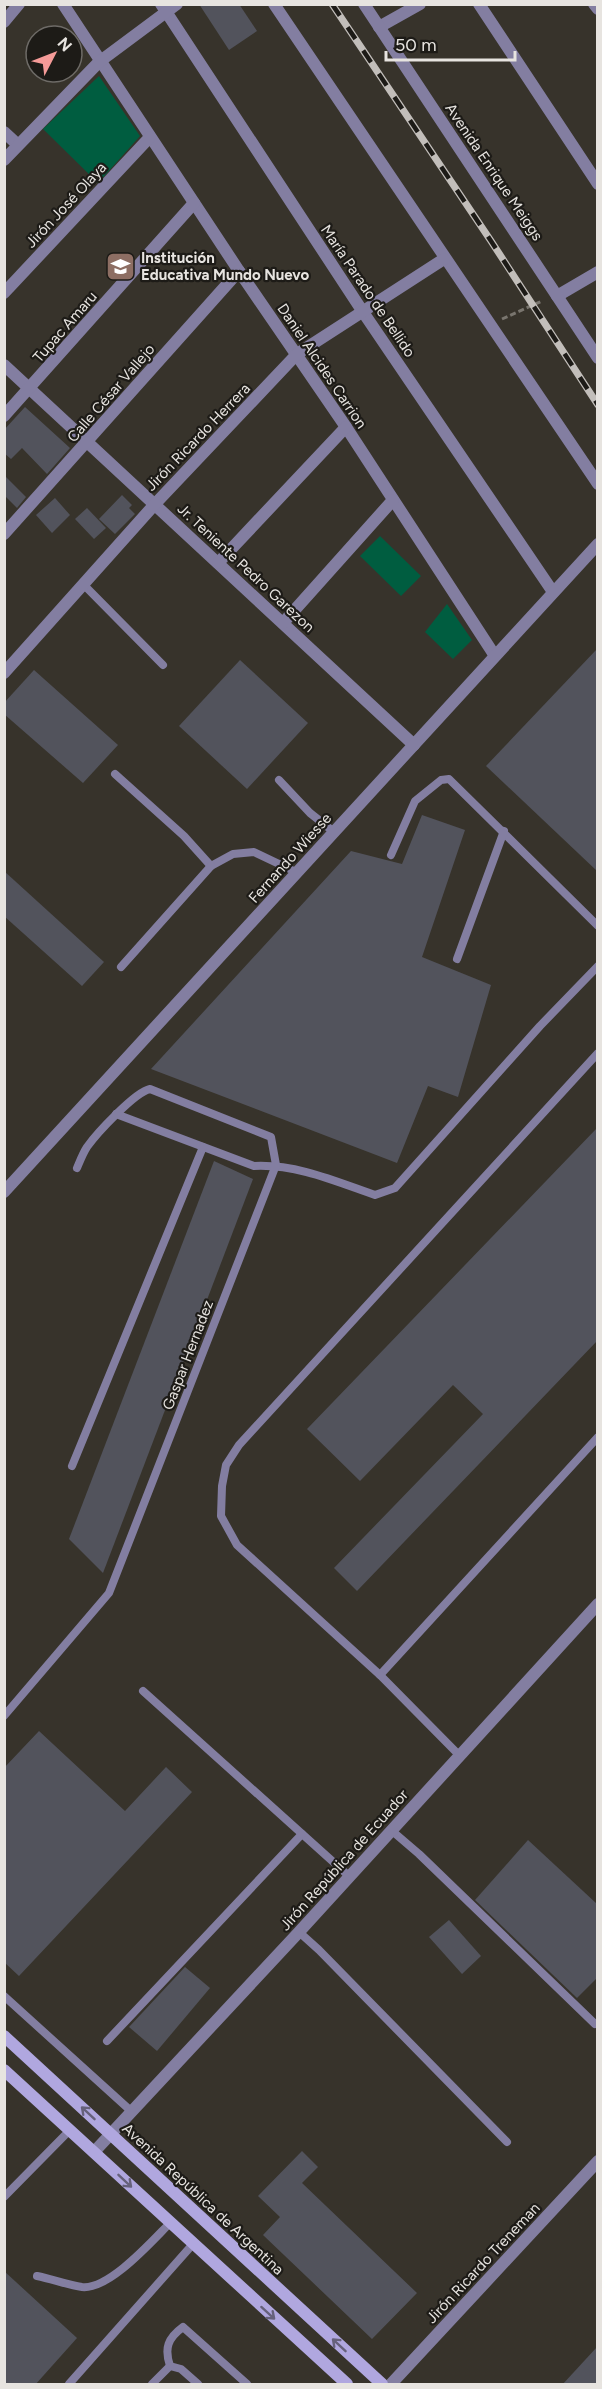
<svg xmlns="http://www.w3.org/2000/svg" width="602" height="2389" viewBox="0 0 602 2389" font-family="Figtree,sans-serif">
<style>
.green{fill:#005d40}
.building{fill:#52535c}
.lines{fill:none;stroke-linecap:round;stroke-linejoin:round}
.path{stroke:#79756e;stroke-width:3;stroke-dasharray:6 3;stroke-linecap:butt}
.service{stroke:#837ea1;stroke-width:8}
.minor{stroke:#837ea1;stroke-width:12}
.tertiary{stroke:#837ea1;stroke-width:12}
.secondary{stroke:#b0a7df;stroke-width:12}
.rail-casing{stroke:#c2beba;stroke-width:7}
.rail{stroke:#1d1b17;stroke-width:4.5;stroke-dasharray:14;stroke-linecap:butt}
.oneway{stroke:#66617b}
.labels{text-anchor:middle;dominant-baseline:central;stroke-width:4.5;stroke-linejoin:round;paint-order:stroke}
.street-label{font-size:15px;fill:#e7e4e0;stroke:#1d1b17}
.poi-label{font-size:15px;font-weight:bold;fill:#e7e4e0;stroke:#1d1b17;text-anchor:start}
</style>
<rect width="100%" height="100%" fill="#37332b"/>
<g class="green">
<path d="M99 76 140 136 98 183 43 129Z"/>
<path d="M380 536 421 576 401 596 360 556Z"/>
<path d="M447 604 472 640 453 659 425 632Z"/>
</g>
<g class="building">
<path d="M199 4H239L257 31 229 50Z"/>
<path d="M25 407 70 448 47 474 22 448 11 459 4 453V430Z"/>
<path d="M4 475 26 497 17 508 4 495Z"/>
<path d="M122 495 132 505 129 508 135 514 115 534 99 519Z"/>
<path d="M55 498 70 515 52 533 36 515Z"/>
<path d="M87 508 106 528 94 539 75 519Z"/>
<path d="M597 649V871L486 766Z"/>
<path d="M240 660 308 723 247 789 179 726Z"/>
<path d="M34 670 118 745 83 783 4 714V703Z"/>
<path d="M422 815 465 830 422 957 491 985 458 1097 428 1086 397 1163 151 1069 351 851 402 864Z"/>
<path d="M4 871 104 962 82 986 4 916Z"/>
<path d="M597 1128V1341L357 1591 334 1568 483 1414 453 1385 360 1481 307 1429Z"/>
<path d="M214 1161 253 1179 103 1573 69 1539Z"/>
<path d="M39 1731 125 1811 166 1767 192 1792 19 1976 4 1962V1768Z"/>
<path d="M528 1840 597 1904V1978L577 1998 475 1900Z"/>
<path d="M449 1920 481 1956 462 1974 429 1937Z"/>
<path d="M185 1967 210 1988 157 2051 129 2027Z"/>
<path d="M302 2151 318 2167 302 2183 417 2293 372 2339 263 2235 280 2217 258 2196Z"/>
<path d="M4 2271 77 2338 35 2385H4Z"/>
<path d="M597 2347V2385H562Z"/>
</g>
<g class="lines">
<path class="path" d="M502 319 542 301"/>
<g class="service">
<path d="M83 584 163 665"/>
<path d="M115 774 184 836 211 866 233 854 254 852 298 873"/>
<path d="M279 780 310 813 334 832"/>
<path d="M391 855 415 801 441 780 449 779 598 926"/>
<path d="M457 959 504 831"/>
<path d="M121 967 211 866"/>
<path d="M116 1114 254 1166C297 1164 335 1181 375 1195L395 1188 540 1026 598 966"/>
<path d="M72 1466 203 1147"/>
<path d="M380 1675 598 1437"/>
<path d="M143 1691 350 1877"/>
<path d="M4 1716 109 1593 276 1165 271 1137 150 1089C135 1092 97 1133 87 1147 83 1153 80 1161 77 1168"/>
<path d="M459 1755 380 1675 237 1545 221 1516 222 1486 226 1465 239 1445 598 1053"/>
<path d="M391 1830 419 1854 595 2024"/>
<path d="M299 1932 319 1950 507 2142"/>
<path d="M4 1996 131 2111"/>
<path d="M107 2041 302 1834"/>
<path d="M4 2197 70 2130"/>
<path d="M37 2276C52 2279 68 2285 82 2287 109 2290 152 2241 170 2223"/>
<path d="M170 2366C164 2348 168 2338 183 2327L247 2384"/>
<path d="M69 2384 193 2244"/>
<path d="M152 2384 170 2366 181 2369 198 2384"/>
</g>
<g class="minor">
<path d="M63 4 239 271 346 427 495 656"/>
<path d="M161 4 363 312 553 592"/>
<path d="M274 4 598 484"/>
<path d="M479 4 598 184"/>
<path d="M594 4 598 9"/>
<path d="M4 22 19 4"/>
<path d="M379 27 420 4"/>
<path d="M4 132 18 145"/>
<path d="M4 160 99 62 177 4"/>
<path d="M4 293 150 137"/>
<path d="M557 296 598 272"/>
<path d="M4 365 414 745"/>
<path d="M4 416 194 203"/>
<path d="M4 534 239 271"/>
<path d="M218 563 346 427"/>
<path d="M283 623 393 500"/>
<path d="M4 673 155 504 297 354 444 259"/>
<path d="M4 1192 598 544"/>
<path d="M391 2384 598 2161"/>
</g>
<g class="tertiary">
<path d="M364 4 598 358"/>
<path d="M94 2152 299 1932 598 1604"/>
</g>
<g class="secondary">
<path d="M4 2036 382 2384"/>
<path d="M4 2070 347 2384"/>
</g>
<defs>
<path id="rail" d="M332 4 491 241 598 405"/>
</defs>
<use href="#rail" class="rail-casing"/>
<use href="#rail" class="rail"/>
</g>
<defs><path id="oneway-shaft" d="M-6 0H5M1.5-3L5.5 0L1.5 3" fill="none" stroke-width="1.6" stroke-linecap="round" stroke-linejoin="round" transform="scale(1.5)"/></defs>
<g class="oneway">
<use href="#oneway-shaft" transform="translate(88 2113) rotate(-137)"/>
<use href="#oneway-shaft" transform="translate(125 2181) rotate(43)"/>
<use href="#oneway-shaft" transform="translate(268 2313) rotate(42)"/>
<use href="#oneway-shaft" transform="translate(339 2345) rotate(-137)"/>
</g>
<defs>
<symbol id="school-square" viewBox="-11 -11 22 22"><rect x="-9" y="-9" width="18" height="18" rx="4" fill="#8d6e63" stroke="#1d1b17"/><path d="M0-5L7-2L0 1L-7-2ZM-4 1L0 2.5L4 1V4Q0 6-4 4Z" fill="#fff"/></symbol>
</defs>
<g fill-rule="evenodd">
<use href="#school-square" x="104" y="250" width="33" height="33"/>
</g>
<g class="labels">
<g class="street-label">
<text transform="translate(494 172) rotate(56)">Avenida Enrique Meiggs</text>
<text transform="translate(66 205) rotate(-47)">Jirón José Olaya</text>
<text transform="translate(368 291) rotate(56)">María Parado de Bellido</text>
<text transform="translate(65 327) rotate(-49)">Tupac Amaru</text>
<text transform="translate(322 366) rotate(56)">Daniel Alcides Carrion</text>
<text transform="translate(111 393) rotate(-49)">Calle César Vallejo</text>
<text transform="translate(198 437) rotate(-46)">Jirón Ricardo Herrera</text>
<text transform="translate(246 568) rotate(43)">Jr. Teniente Pedro Garezon</text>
<text transform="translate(290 858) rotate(-48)">Fernando Wiesse</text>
<text transform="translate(188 1355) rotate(-69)">Gaspar Hernadez</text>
<text transform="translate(344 1860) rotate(-48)">Jirón República de Ecuador</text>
<text transform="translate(203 2199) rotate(43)">Avenida República de Argentina</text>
<text transform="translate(483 2263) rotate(-47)">Jirón Ricardo Treneman</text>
</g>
<g class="poi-label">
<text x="141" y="258">Institución<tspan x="141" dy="17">Educativa Mundo Nuevo</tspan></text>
</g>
</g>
<rect width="602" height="2389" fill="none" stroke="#e7e4e0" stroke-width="12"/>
<g transform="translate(54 54) rotate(48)"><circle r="28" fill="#1d1b17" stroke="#6e6b67" stroke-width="1.5"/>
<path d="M0-4.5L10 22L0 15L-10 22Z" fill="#f59b98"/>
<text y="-9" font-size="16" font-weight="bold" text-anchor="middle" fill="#e7e4e0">N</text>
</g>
<path d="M386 51v9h129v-9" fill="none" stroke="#e7e4e0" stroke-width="3"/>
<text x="395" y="51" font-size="18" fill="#e7e4e0" stroke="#1d1b17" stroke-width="4.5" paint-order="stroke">50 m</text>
</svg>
